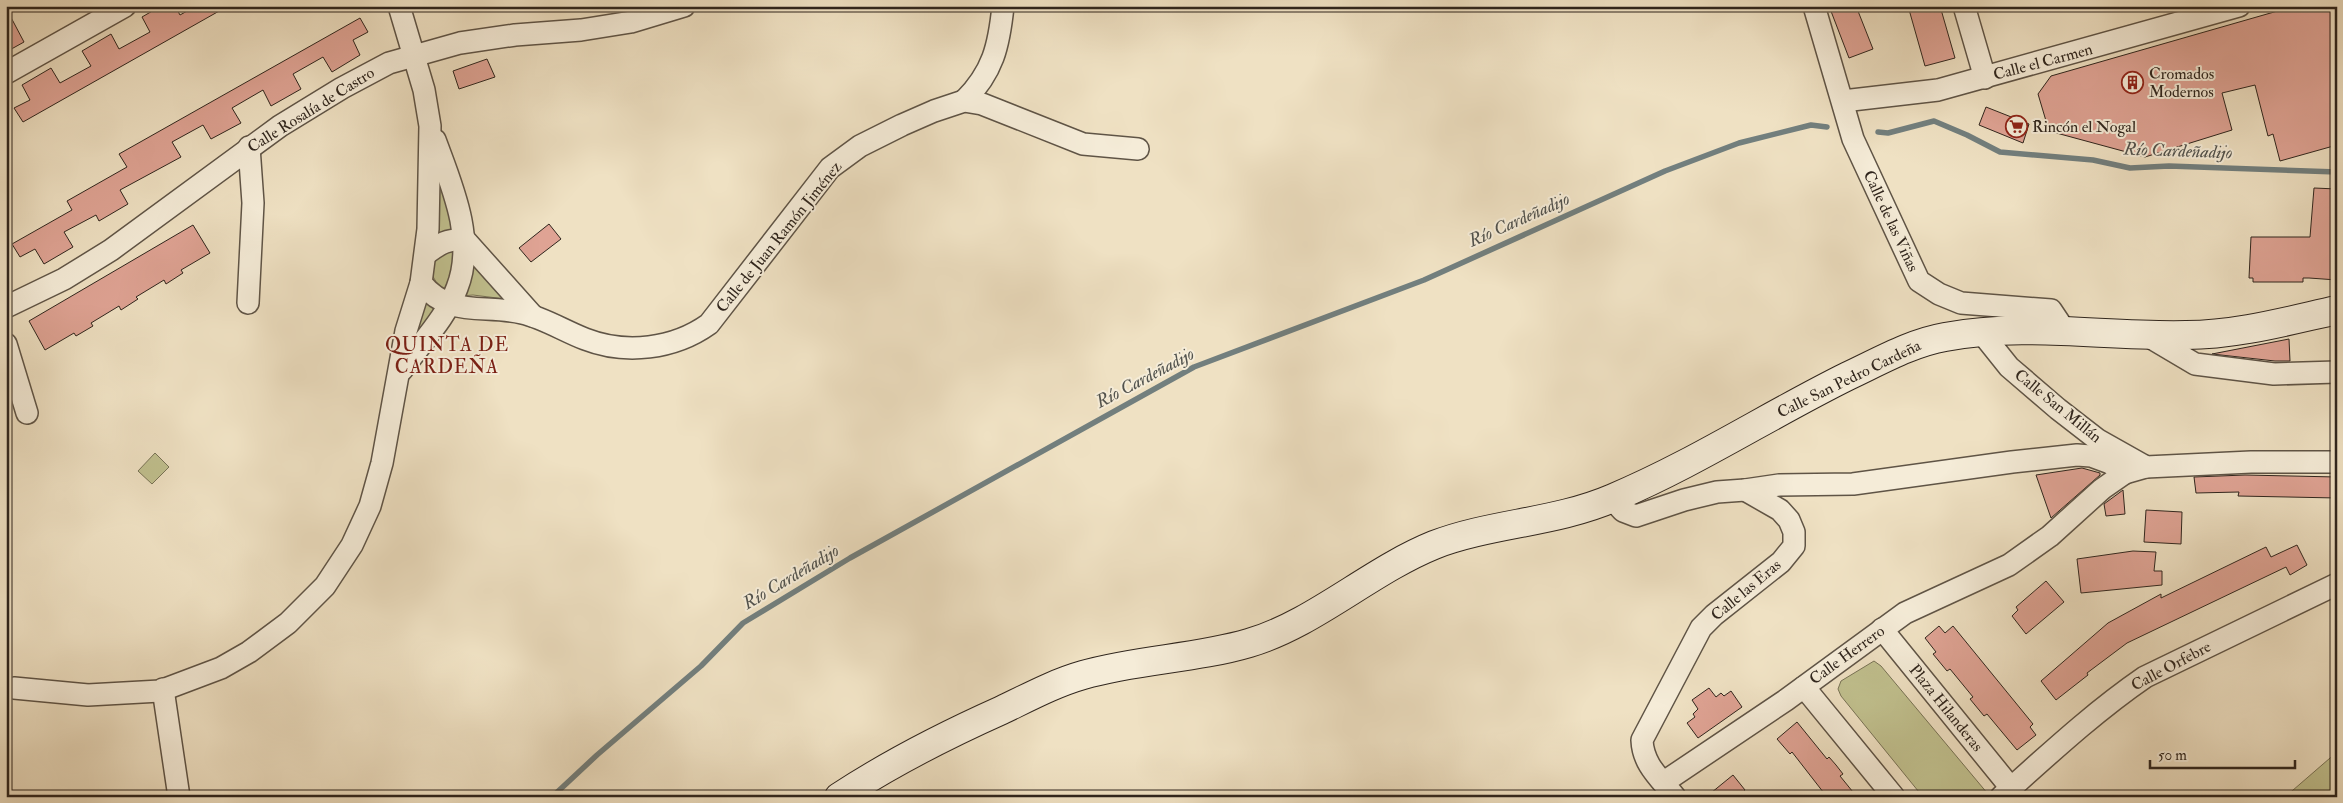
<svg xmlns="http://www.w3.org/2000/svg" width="2343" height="803" viewBox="0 0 2343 803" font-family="'IM FELL Double Pica',serif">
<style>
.green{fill:#c1c18f;stroke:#787356}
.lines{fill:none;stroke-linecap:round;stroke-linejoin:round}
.stream{stroke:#727f7e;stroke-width:5.5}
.building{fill:#dfa394;stroke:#2f251d}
.street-casing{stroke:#5f5446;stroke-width:24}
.secondary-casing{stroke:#2f251d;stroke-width:30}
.street{stroke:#f5ecd8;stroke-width:21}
.secondary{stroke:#f5ecd8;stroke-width:28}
.labels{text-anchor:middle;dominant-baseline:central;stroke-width:4;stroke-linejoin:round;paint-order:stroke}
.street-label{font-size:16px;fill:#2f251d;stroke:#f5ecd8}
.poi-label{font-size:16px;fill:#2f251d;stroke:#f5ecd8;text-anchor:start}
.water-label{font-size:18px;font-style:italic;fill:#51524d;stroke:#f5ecd8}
.quarter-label{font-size:19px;letter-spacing:1px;fill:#7a1f14;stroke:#f5ecd8}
</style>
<rect width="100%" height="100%" fill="#efe1c3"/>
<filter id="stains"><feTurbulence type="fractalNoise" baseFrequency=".004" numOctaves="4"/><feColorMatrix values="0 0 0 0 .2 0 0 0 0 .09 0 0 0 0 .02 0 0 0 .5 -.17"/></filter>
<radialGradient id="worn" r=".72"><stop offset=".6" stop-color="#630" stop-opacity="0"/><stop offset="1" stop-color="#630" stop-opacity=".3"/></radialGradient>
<g class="green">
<path d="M438 172 457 230 435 239Z"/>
<path d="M457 249 446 293C423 271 427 257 457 249Z"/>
<path d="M473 258 513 300 473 295 461 296Z"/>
<path d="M424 296 438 307 418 331Z"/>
<path d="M155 453 169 467 152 484 138 471Z"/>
<path d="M1874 661 1881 666 1988 794 1985 797H1923L1841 696 1838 689 1841 681Z"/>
<path d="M2337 752V797H2285Z"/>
</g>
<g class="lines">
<g class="stream">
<path d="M1878 132 1888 133 1934 121 1967 135 2000 152 2093 160 2130 168 2169 166 2337 172"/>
<path d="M552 797 597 755 701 666 743 623 850 558 1194 367 1424 280 1665 171 1739 143 1811 125 1827 127"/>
</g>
</g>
<g class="building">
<path d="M161 6H175L180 15 196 6H228L23 122 14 108 30 100 22 85 51 68 60 83 91 66 82 51 111 34 119 49 150 32 142 17Z"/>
<path d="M1829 6H1856L1873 49 1849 58Z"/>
<path d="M1908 6H1940L1955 58 1925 66Z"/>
<path d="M2295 6H2337V145L2280 161 2273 134 2268 136 2255 85 2222 93 2232 130 2145 157 2049 131 2038 94 2051 76Z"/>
<path d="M6 8 24 42 6 52Z"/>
<path d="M360 18 368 32 353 40 360 55 332 72 323 57 293 74 301 89 271 106 263 90 232 108 241 123 211 139 203 125 172 142 181 157 120 190 128 204 99 221 96 215 64 232 73 247 44 264 35 249 20 257 12 244 72 210 67 201 127 167 119 154Z"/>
<path d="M487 59 495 77 459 89 453 71Z"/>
<path d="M1986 107 2029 124 2023 143 1979 125Z"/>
<path d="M2314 188 2337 189V280L2309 278H2303V282H2253V278H2249L2251 237H2310Z"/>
<path d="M549 224 561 239 531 262 519 248Z"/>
<path d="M193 225 210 253 181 270 183 273 166 284 164 280 136 297 138 299 121 310 119 306 91 323 93 326 76 336 74 333 45 350 29 321Z"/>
<path d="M2289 339 2290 361H2275L2212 354Z"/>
<path d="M2082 468 2100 473V475L2051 518 2036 475Z"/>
<path d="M2245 475 2337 477V498L2238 496 2239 492 2196 493 2194 477Z"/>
<path d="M2123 490 2125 514 2106 516 2104 504Z"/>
<path d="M2146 510 2182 512 2181 544 2144 542Z"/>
<path d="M2297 545 2307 565 2290 575 2286 567 2127 643 2087 673 2088 675 2056 700 2041 681 2108 623 2161 594V598L2266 547 2271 557Z"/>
<path d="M2133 551 2156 552 2154 571H2162V585L2081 593 2077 559Z"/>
<path d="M2046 581 2064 602 2026 634 2012 616 2018 610 2016 607Z"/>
<path d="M1939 626 1945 633 1953 626 2033 724 2030 727 2036 735 2017 750 1987 714 1984 716 1970 699 1973 697 1950 669 1947 671 1933 654 1936 652 1925 638Z"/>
<path d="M1709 688 1716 697 1721 693 1724 696 1731 691 1742 707 1698 738 1687 723 1695 717 1693 714 1698 709 1692 700Z"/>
<path d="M1797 722 1827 759 1829 757 1836 765 1843 774 1840 776 1857 797H1827L1792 752 1790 754 1777 739Z"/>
<path d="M1733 775 1745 790 1738 797H1706Z"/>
</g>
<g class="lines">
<defs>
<g id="street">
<path d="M1814 6 1853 139 1919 281 1939 294 1961 303 2051 310 2065 331"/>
<path d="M1964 6 1985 78"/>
<path d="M6 73 125 6"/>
<path d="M964 101C993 72 999 46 1003 6"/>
<path d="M1843 101 1938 90 2239 6"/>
<path d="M426 254C439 244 449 238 465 240L533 316"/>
<path d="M421 283C450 318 482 304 522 313 544 318 564 331 585 339 626 355 674 349 709 324L830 168 860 146 902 125 934 111 964 101 982 104 1083 144 1138 149"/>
<path d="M248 303 253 203 249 147"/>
<path d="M6 307 64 279 111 250 280 126 342 88 389 63 460 43 515 35 581 30 631 22 684 6"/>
<path d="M1981 332 2009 367 2058 409 2098 440 2146 467 2251 462H2337"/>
<path d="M2146 335 2195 364 2274 374 2337 372"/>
<path d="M6 344 27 413"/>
<path d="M402 370C420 344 446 318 457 288 476 240 452 186 435 140"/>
<path d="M1612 499 1623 511 1636 516 1684 500 1717 492 1745 490 1779 485 1853 484 2012 462 2077 455 2091 456 2110 463 2125 473"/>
<path d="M1882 629 2011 788"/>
<path d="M1804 687 1894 797"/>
<path d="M14 688 88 695 160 691 221 668 249 652 288 623 325 586 352 545 370 506 382 463 406 331 421 283 428 229 430 126 424 90 399 6"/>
<path d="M163 689 179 797"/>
<path d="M1664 782 1786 700 1905 613 2009 565 2050 536 2102 489 2125 473 2146 467"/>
<path d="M1675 797C1660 778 1643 765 1642 740L1701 628 1714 615 1781 562 1794 546V532L1789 520 1780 510 1745 490"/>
<path d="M2001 797C2048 755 2094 712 2145 677L2337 584"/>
</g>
<path id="secondary" d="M839 797C891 763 946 735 1002 710 1029 697 1055 683 1083 675 1138 659 1195 659 1249 643 1314 624 1370 571 1434 545 1491 523 1555 523 1613 498 1694 464 1769 415 1848 376 1880 361 1911 343 1945 337 2025 322 2106 337 2186 335 2237 335 2287 321 2337 310"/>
</defs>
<use href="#street" class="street-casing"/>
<use href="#secondary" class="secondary-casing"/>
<use href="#street" class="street"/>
<use href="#secondary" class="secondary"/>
</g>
<defs>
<symbol id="building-ring" viewBox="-11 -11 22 22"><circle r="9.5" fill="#f5ecd8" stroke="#8f2418" stroke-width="1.5"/><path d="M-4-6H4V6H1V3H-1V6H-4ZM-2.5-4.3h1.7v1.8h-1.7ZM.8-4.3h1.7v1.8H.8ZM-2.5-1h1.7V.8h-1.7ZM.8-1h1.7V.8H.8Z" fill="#8f2418"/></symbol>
<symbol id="supermarket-ring" viewBox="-11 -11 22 22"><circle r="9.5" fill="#f5ecd8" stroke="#8f2418" stroke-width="1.5"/><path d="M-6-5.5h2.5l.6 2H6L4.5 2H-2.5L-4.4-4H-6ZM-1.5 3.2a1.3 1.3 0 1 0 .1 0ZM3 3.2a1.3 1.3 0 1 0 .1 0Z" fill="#8f2418"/></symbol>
</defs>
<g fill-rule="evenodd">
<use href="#building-ring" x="2120" y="70" width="25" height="25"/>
<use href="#supermarket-ring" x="2004" y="114" width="25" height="25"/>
</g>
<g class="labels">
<g class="street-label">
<text transform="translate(2043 62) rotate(-15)">Calle el Carmen</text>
<text transform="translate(311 110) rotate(-32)">Calle Rosalía de Castro</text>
<text transform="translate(1891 221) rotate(65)">Calle de las Viñas</text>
<text transform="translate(779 237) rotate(-51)">Calle de Juan Ramón Jiménez</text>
<text transform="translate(1849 379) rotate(-26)">Calle San Pedro Cardeña</text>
<text transform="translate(2058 406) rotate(39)">Calle San Millán</text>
<text transform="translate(1746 590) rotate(-40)">Calle las Eras</text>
<text transform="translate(1847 655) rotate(-36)">Calle Herrero</text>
<text transform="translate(2171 666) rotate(-28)">Calle Orfebre</text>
<text transform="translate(1946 708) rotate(51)">Plaza Hilanderas</text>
</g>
<g class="poi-label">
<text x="2149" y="74">Cromados<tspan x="2149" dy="18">Modernos</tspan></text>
<text x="2032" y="127">Rincón el Nogal</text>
</g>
<g class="water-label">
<text transform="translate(2178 151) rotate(2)">Río Cardeñadijo</text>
<text transform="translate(1519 220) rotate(-24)">Río Cardeñadijo</text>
<text transform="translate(1145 378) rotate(-28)">Río Cardeñadijo</text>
<text transform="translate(791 577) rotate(-31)">Río Cardeñadijo</text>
</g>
<g class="quarter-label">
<text x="447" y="345">QUINTA DE<tspan x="447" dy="22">CARDEÑA</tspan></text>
</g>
</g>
<rect width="2343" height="803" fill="none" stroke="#efe1c3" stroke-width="25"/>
<rect x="8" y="8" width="2328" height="788" fill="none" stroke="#2f251d" stroke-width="2.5"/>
<rect x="12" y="12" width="2318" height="778" fill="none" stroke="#2f251d"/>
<path d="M2150 760v8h145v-8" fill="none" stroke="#2f251d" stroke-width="2.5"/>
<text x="2158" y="760" font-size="15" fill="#2f251d" stroke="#f5ecd8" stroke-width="4" paint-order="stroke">50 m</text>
<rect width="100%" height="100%" filter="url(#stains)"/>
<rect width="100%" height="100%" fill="url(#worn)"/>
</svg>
